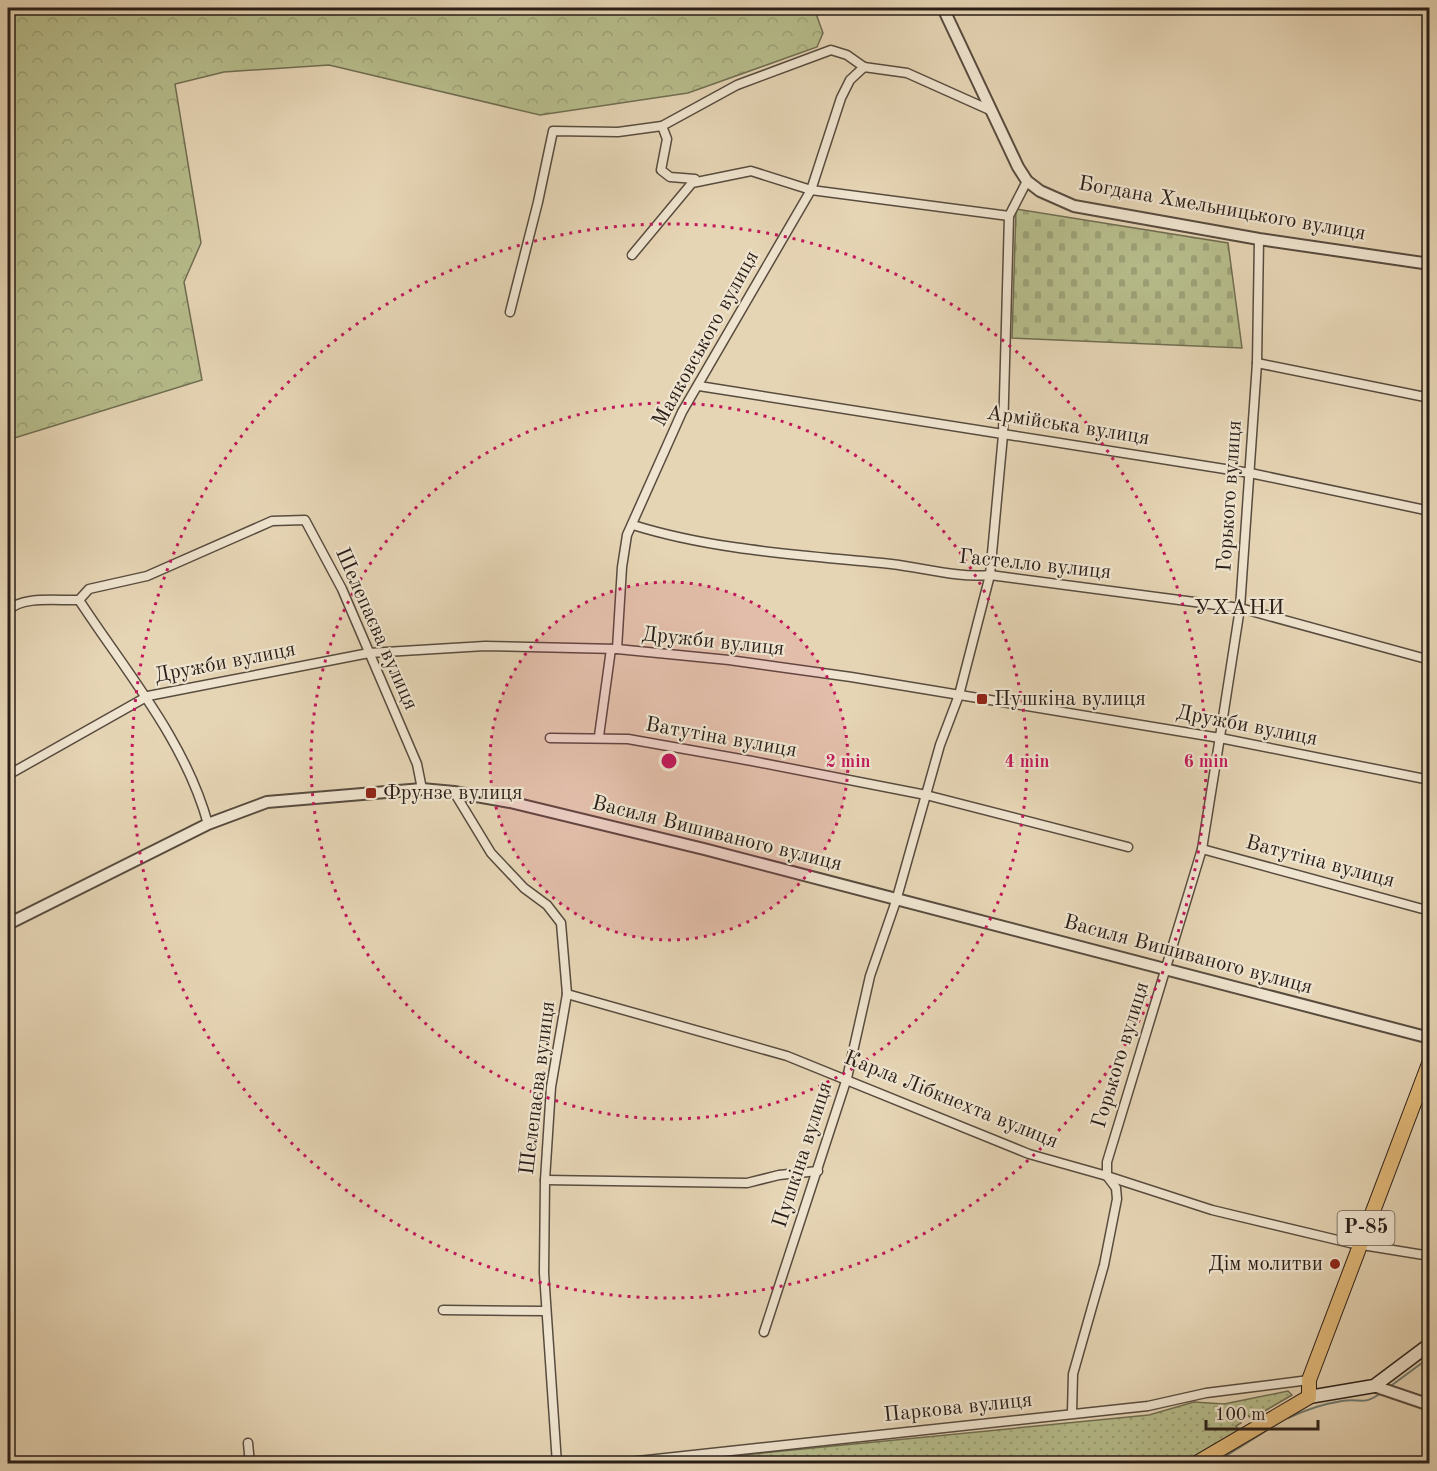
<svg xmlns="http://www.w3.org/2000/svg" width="1437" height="1471" viewBox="0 0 1437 1471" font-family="'Old Standard TT',serif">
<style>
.forest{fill:url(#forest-crowns);stroke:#706e52;stroke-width:1.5}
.cemetery{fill:url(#cemetery-stones);stroke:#706e52;stroke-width:1.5}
.park{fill:url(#park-dots);stroke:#706e52;stroke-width:1.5}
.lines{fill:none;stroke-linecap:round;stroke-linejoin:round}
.stream{stroke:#6b7a74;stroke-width:2}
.minor-casing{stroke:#584c3f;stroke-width:11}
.tertiary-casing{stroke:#584c3f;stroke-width:14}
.secondary-casing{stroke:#291e18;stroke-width:15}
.primary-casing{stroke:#291e18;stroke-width:16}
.minor{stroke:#efe4cf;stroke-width:8}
.tertiary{stroke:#efe4cf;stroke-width:10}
.secondary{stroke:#efe4cf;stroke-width:12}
.primary{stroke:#e3ba7a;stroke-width:14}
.ring{fill:none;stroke:#c2185b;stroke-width:3;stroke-dasharray:3 6}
.poi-dot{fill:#8f2418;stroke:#efe4cf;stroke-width:2}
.labels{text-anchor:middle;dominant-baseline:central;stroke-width:4.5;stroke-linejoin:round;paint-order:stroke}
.shield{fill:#efe4cf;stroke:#64594f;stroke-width:1.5}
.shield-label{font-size:20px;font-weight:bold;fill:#291e18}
.street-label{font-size:21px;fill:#291e18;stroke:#efe4cf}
.poi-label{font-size:21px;fill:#291e18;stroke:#efe4cf;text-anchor:start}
.neighbourhood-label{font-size:22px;letter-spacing:1.5px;fill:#291e18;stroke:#efe4cf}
.centre{fill:#c2185b;stroke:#efe4cf;stroke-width:3}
.ring-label{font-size:18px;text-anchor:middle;font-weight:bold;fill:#c2185b;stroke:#efe4cf;stroke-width:4.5;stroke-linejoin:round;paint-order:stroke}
</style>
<defs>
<pattern id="forest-crowns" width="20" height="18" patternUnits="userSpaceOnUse" patternTransform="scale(1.5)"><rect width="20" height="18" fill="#b7bd8c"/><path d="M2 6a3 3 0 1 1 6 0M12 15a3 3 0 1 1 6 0" fill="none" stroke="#9da278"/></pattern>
<pattern id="cemetery-stones" width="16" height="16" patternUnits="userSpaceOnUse" patternTransform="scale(1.5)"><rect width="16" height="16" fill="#b7bd8c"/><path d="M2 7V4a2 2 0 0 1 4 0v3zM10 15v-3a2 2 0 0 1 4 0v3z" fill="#9da278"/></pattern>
<pattern id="park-dots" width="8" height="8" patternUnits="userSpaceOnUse" patternTransform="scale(1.5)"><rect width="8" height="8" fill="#b7bd8c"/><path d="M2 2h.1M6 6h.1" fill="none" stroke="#9da278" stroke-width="1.8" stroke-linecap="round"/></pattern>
</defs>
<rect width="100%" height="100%" fill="#e6d5b5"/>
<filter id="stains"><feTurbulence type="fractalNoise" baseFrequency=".00333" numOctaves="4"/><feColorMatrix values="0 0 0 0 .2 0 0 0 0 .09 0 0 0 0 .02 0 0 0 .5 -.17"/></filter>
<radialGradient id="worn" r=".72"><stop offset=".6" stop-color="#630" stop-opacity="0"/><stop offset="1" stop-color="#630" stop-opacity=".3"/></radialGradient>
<path class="forest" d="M8 8H814L823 33 817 47 688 93 540 115 329 65 224 72 175 84 201 243 184 282 202 380 8 440Z"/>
<path class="cemetery" d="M1016 209 1228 243 1242 348 1012 338Z"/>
<path class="park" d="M1288 1391 1292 1395 1251 1419 1247 1414 1239 1418 1241 1423 1236 1426 1240 1433 1189 1463 651 1464 1149 1415 1194 1402 1224 1404Z"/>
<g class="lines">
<g class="stream">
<path d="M1388 1388 1430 1357"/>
<path d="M1288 1418C1305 1410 1323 1404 1342 1401 1361 1398 1363 1406 1381 1393"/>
<path d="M1213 1464 1280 1422"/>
</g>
<defs>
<g id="minor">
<path d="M662 126 667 139 661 170 670 177 695 179"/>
<path d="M632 255 692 183 751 171 811 190 1009 216"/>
<path d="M510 312 538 202 553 131 618 132 662 126 737 85 831 50 847 55 864 67"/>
<path d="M1257 363 1430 398"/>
<path d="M699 386 1250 473 1430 511"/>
<path d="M633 525C716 551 805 555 891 564 925 568 956 578 990 575L1240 608 1430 660"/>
<path d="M79 600C126 672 185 740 208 824"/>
<path d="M8 611C21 595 60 601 79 600L89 589 147 576 272 521 305 520 342 589 417 764 422 789"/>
<path d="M617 649 622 567 627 535 682 412 811 190 841 98 850 80 864 67 907 73 992 111"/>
<path d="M599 736 611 649"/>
<path d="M550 738 628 739 752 761 926 795 1128 847"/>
<path d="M8 775 148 696 369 653 485 646 617 649 729 660 851 677 1220 738 1430 780"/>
<path d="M454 792 491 853 524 888 547 905 561 923 567 994 551 1087 545 1180 544 1273 557 1464"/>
<path d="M1202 849 1430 911"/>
<path d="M567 994 787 1056 1029 1154 1107 1176 1212 1210 1350 1243 1430 1256"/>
<path d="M545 1180 747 1183 779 1175 818 1171"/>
<path d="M443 1310 545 1311"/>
<path d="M764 1332 847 1078 870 976 896 901 940 745 959 695 990 575 1003 435 1009 216 1027 181"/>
<path d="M1072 1413 1073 1374 1104 1265 1117 1199 1116 1188 1107 1176V1162L1202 849 1219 743 1240 608 1257 363 1259 239"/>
<path d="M248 1443 250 1464"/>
<path d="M610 1464 1148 1406 1206 1393 1309 1380"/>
</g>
<g id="tertiary">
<path d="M943 8 1018 167 1027 181 1040 191 1074 206 1259 239 1430 264"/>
<path d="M8 924 208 824 267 802 422 789 454 792 510 802 704 849 1430 1038"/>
<path d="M1374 1386 1430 1405"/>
</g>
<path id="secondary" d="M1309 1397 1374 1386 1430 1344"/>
<path id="primary" d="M1195 1464 1309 1397V1380L1430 1061"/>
</defs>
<use href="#minor" class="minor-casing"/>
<use href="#tertiary" class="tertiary-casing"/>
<use href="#secondary" class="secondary-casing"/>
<use href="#primary" class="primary-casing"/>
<use href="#minor" class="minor"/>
<use href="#tertiary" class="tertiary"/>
<use href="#secondary" class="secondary"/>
<use href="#primary" class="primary"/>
</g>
<circle cx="669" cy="761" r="179" fill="#c2185b" fill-opacity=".12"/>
<g class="ring">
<circle cx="669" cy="761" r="179"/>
<circle cx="669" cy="761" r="358"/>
<circle cx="669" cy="761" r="537"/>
</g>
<g class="poi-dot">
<rect x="976" y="693" width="12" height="12" rx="3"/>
<rect x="365" y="787" width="12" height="12" rx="3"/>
<circle cx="1335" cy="1264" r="6"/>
</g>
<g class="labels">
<rect class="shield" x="1337.5" y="1211" width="57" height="34" rx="4.5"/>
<g class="shield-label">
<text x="1366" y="1228">Р-85</text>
</g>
<g class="street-label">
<text transform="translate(1222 209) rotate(10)">Богдана Хмельницького вулиця</text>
<text transform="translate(706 339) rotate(-61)">Маяковського вулиця</text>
<text transform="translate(1068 426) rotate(9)">Армійська вулиця</text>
<text transform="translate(1230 496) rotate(-86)">Горького вулиця</text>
<text transform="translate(1035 565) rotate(6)">Гастелло вулиця</text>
<text transform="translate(376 629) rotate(66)">Шелепаєва вулиця</text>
<text transform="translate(713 642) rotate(6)">Дружби вулиця</text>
<text transform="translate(225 663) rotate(-11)">Дружби вулиця</text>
<text transform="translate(1247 726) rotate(11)">Дружби вулиця</text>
<text transform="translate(721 738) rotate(10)">Ватутіна вулиця</text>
<text transform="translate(717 834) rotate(14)">Василя Вишиваного вулиця</text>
<text transform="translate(1320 862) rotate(15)">Ватутіна вулиця</text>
<text transform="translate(1188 955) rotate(15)">Василя Вишиваного вулиця</text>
<text transform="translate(1121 1055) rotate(-73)">Горького вулиця</text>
<text transform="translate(538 1088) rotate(-83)">Шелепаєва вулиця</text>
<text transform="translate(951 1100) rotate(22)">Карла Лібкнехта вулиця</text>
<text transform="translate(803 1155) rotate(-72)">Пушкіна вулиця</text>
<text transform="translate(958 1408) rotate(-6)">Паркова вулиця</text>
</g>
<g class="poi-label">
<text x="994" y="699">Пушкіна вулиця</text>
<text x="383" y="793">Фрунзе вулиця</text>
<text x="1323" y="1264" text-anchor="end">Дім молитви</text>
</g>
<g class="neighbourhood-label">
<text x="1240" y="608">УХАНИ</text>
</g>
</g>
<circle cx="669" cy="761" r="9" class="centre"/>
<g class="ring-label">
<text x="848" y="767">2 min</text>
<text x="1027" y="767">4 min</text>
<text x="1206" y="767">6 min</text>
</g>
<rect width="1437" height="1471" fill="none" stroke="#e6d5b5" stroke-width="30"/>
<rect x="9" y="9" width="1419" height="1453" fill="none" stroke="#291e18" stroke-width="3"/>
<rect x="15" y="15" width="1407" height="1441" fill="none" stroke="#291e18" stroke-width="1.5"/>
<path d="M1206 1420v9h112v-9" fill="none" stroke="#291e18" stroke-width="3"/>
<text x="1215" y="1420" font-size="18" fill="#291e18" stroke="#efe4cf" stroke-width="4.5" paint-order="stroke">100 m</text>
<rect width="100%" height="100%" filter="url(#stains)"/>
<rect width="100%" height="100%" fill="url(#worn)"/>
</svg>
